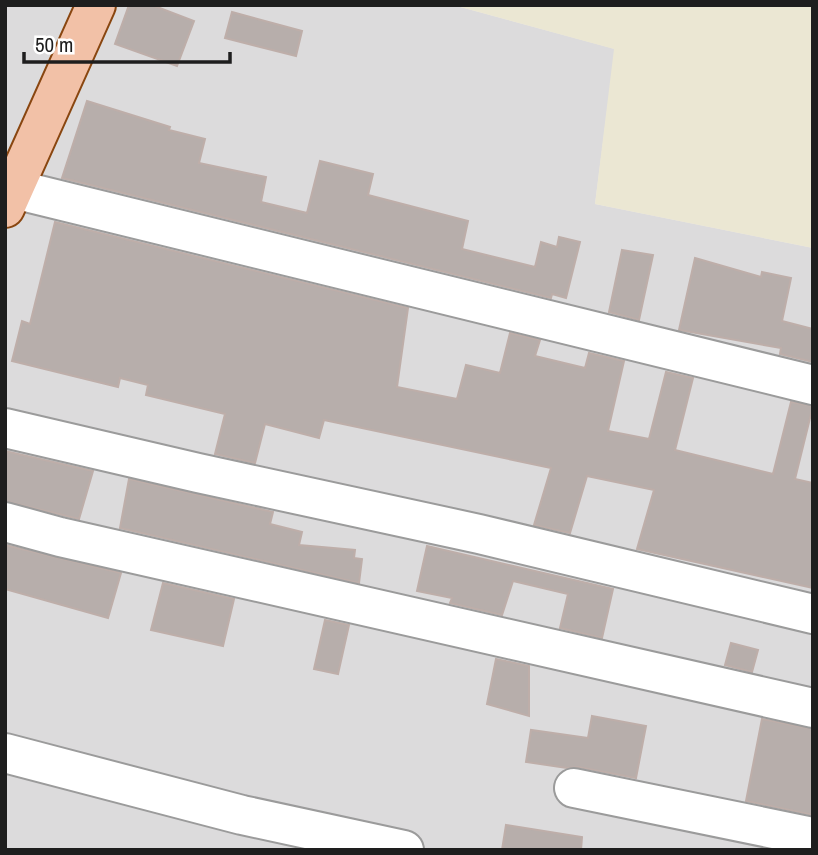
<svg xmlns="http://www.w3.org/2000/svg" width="818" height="855" viewBox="0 0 818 855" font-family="'Archivo Narrow',sans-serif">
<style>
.residential{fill:#dcdbdc}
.farmland{fill:#ebe7d3}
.building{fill:#b7aeab;stroke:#beaea9;stroke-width:2}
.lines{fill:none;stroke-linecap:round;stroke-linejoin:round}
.minor-casing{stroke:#9b9b9b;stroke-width:42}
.major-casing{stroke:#894610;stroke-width:42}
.minor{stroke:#fff;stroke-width:38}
.major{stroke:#f2c1a7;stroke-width:38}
</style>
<rect width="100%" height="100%" fill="#eee9e5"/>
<path class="residential" d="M5 5H453L615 49 595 204 813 248V850H5Z"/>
<path class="farmland" d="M453 5H813V248L595 204 614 49Z"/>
<g class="building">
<path d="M129 5H152L194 21 177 66 115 44Z"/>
<path d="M232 12 302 31 296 56 225 38Z"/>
<path d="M87 101 170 127 169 130 205 139 199 163 266 177 261 202 307 213 320 161 373 174 368 195 468 221 462 249 535 267 541 242 557 247 559 237 580 242 566 298 552 294 551 298 62 178Z"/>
<path d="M55 222 408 308 397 387 457 399 466 365 500 373 510 333 540 340 535 356 585 368 589 353 624 361 608 431 649 439 666 372 693 378 675 450 773 474 791 402 813 406 795 479 813 483V588L637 549 654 490 587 476 570 533 534 525 551 468 324 420 319 438 265 424 255 463 215 454 225 414 146 395 148 385 120 378 118 387 12 361 22 321 30 324Z"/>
<path d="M622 250 653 255 639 320 609 312Z"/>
<path d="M695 258 761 277 762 272 791 278 782 321 813 329V362L780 354 781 348 679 330Z"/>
<path d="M5 451 93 471 79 519 5 501Z"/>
<path d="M129 479 273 512 270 524 302 532 299 545 355 550 354 558 362 559 359 583 120 528Z"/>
<path d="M5 545 121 573 108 618 5 589Z"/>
<path d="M427 546 613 589 602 638 560 628 568 594 513 581 502 615 450 603 452 598 417 591Z"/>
<path d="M163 583 234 599 223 646 151 630Z"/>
<path d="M325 620 349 625 338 674 314 669Z"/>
<path d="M731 643 758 650 752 672 725 665Z"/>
<path d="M496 659 529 666V716L487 704Z"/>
<path d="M592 716 646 726 636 778 578 767 567 768 526 762 531 730 588 738Z"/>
<path d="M762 719 813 729V815L746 801Z"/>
<path d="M506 825 582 837 581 850H502Z"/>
</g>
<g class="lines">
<defs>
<g id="minor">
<path d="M14 189 813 385"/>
<path d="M5 428 198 473 479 534 813 614"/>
<path d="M5 522 60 537 813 708"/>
<path d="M5 753 242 815 404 850"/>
<path d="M574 788 813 837"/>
</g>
<path id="major" d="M5 208 96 5"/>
</defs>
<use href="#minor" class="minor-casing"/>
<use href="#major" class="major-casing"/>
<use href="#minor" class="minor"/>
<use href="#major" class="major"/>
</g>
<rect width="818" height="855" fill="none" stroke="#1e1e1e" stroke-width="14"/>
<path d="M24 52v10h206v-10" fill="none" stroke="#1e1e1e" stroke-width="3.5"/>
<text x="35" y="52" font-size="21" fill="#1e1e1e" stroke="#ffffff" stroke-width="5" paint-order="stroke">50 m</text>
</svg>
